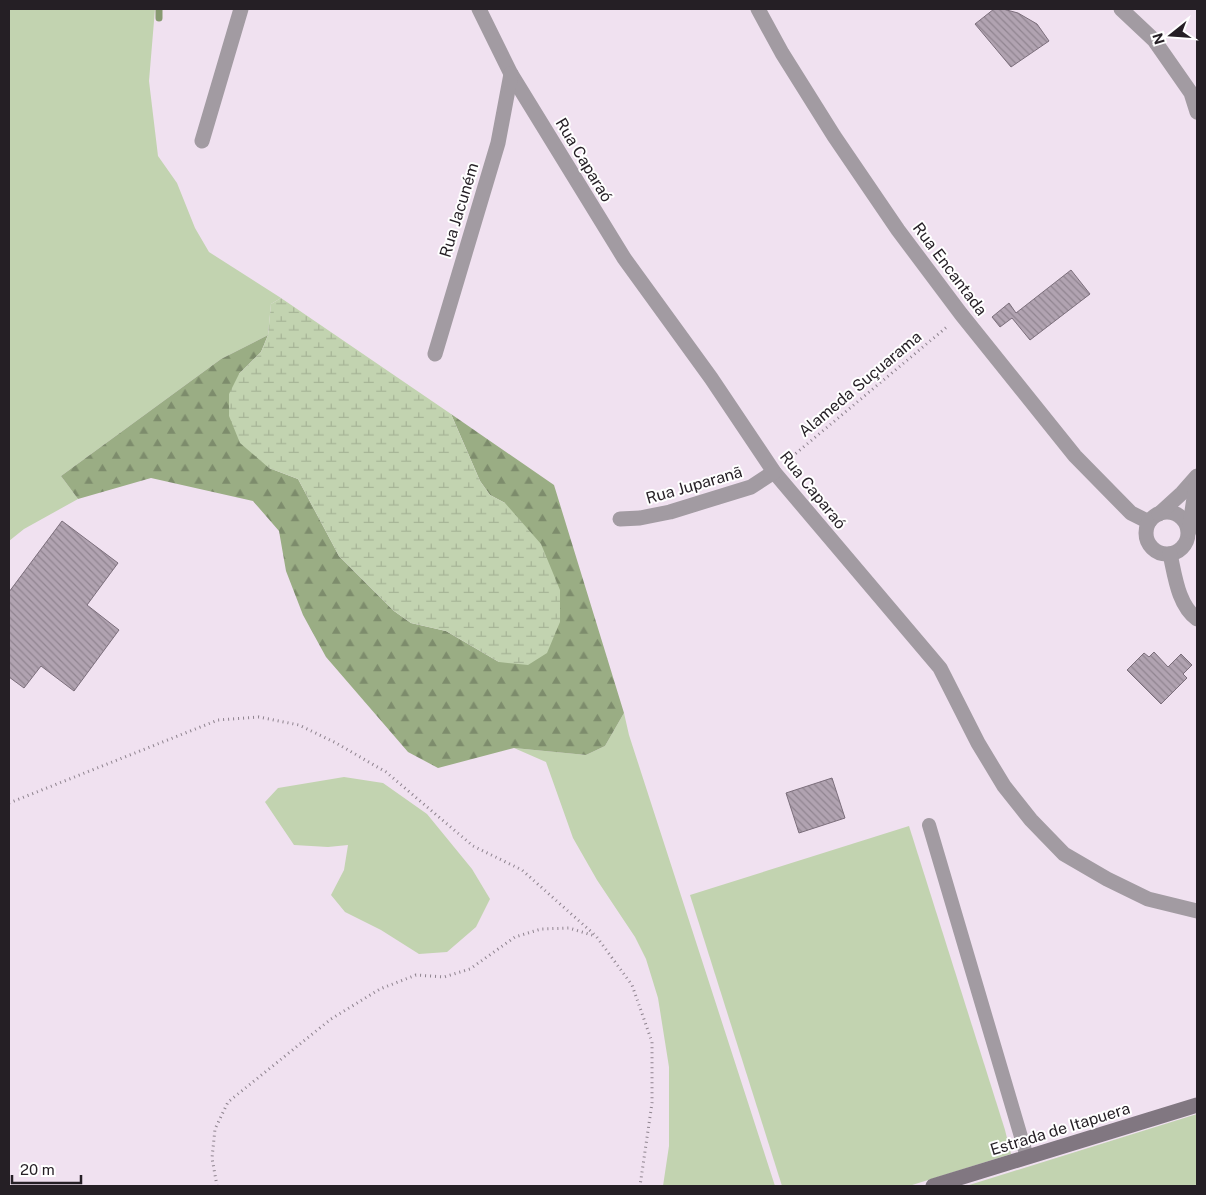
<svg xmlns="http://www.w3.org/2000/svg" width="1206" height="1195" viewBox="0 0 1206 1195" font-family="'Public Sans',sans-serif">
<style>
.grass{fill:#c2d3b0}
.forest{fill:url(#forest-firs)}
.wetland{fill:url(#wetland-marsh)}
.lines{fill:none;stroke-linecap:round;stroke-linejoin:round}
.stream{stroke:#879a71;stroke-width:7}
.building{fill:url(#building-back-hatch);stroke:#7b6e7b}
.path{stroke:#8e838e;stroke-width:3;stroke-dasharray:1 4;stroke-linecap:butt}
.lane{stroke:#a29ba2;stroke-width:14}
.street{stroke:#a29ba2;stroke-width:15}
.secondary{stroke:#817781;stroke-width:15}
.labels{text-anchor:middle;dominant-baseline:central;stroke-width:4;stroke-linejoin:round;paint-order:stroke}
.street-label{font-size:16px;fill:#251f25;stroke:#fff}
</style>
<defs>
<pattern id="forest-firs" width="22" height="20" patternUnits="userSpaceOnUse" patternTransform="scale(1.25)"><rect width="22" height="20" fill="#9aad84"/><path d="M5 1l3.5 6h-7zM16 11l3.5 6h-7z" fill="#7d8c6c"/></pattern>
<pattern id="wetland-marsh" width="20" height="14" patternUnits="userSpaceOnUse" patternTransform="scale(1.25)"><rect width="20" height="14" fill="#c2d3b0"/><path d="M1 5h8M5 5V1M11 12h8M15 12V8" fill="none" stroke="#a7b597"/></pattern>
<pattern id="building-back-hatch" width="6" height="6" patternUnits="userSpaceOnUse" patternTransform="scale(1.25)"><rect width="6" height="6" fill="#b1a3b1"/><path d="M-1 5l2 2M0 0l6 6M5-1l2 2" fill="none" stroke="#908490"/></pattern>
</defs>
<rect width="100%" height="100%" fill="#f0e1f0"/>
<g class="grass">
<path d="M9 9H155L149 81 158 156 177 183 195 228 209 252 281 298 271 304 268 335 221 359 61 476 78 499 24 529 9 541Z"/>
<path d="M624 713 629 735 775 1186H663L669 1146V1067L658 998 646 959 635 937 597 880 573 838 546 762 514 748 586 755 605 746Z"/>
<path d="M344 777 383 783 427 814 472 869 490 899 476 927 447 952 419 954 381 930 345 912 331 895 344 870 348 845 328 847 294 845 265 802 278 788Z"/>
<path d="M909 826 1005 1130 1011 1154 909 1186H782L690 895Z"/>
<path d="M1197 1114V1186H966Z"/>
</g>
<path class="forest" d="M268 335 261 352 239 374 269 468 298 479 339 556 394 611 411 623 446 631 499 662 505 503 490 495 480 481 451 414 554 485 624 713 605 746 586 755 514 748 438 768 408 752 326 657 303 615 286 571 279 531 253 501 151 478 78 499 61 476 221 359Z"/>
<path class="wetland" d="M281 298 451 414 480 481 490 495 505 503 541 544 560 590V622L547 653 528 665 499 662 446 631 411 623 394 611 339 556 298 479 269 468 240 443 229 416V394L239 374 261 352 268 335 271 304Z"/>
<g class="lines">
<path class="stream" d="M159 18V9"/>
</g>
<g class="building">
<path d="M994 9H1003L1018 13 1037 24 1049 41 1011 67 975 24Z"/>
<path d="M1071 270 1090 294 1030 340 1012 318 1000 327 992 317 1009 303 1016 313Z"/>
<path d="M62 521 118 563 87 605 119 630 74 691 41 666 24 688 9 677V592Z"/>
<path d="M1154 652 1168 667 1181 654 1192 665 1183 674 1187 678 1161 704 1127 670 1144 653 1149 657Z"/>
<path d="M832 778 845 818 799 833 786 793Z"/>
</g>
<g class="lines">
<g class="path">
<path d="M788 460 948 326"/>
<path d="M9 803 218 720 259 717 299 725 336 743 386 772 473 846 522 870 596 936 632 985 652 1042V1103L640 1186"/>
<path d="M217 1186 212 1158 215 1129 228 1102 331 1019 380 989 416 975 444 977 470 969 515 937 541 929 569 928 595 936"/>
</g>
<path class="lane" d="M929 825 1027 1157"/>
<g class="street">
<path d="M479 9 511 74 624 258 711 378 774 472 940 668 978 743 1004 786 1031 820 1064 854 1107 879 1148 899 1197 911"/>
<path d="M758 9 782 53 834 136 898 230 961 314 1075 456 1131 513 1149 522"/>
<path d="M1121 9 1154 40 1191 93 1197 112"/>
<path d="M202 141 241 9"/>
<path d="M435 354 498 143 511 74"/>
<circle cx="1167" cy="533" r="21"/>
<path d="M1159 514 1182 493 1197 476"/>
<path d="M620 519 640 518 670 512 751 487 774 472"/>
<path d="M1189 531 1197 478"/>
<path d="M1170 554C1175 576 1178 605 1197 619"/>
</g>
<path class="secondary" d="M933 1186 1197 1105"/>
</g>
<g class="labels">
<g class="street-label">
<text transform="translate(584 160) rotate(59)">Rua Caparaó</text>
<text transform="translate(459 210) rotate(-73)">Rua Jacuném</text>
<text transform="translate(950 269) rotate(53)">Rua Encantada</text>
<text transform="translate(860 384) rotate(-40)">Alameda Suçuarama</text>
<text transform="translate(694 485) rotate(-16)">Rua Juparanã</text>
<text transform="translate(813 490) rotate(51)">Rua Caparaó</text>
<text transform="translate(1060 1129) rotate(-17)">Estrada de Itapuera</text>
</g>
</g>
<rect width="1206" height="1195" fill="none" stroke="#251f25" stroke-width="20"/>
<g transform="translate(1171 35) rotate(253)" stroke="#ffffff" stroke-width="4" paint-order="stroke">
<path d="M0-4L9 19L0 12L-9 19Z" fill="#251f25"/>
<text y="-8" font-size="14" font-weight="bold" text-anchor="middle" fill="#251f25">N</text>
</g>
<path d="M12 1175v8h69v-8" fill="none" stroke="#251f25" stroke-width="2.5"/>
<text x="20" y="1175" font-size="15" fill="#251f25" stroke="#ffffff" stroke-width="4" paint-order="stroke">20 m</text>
</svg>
